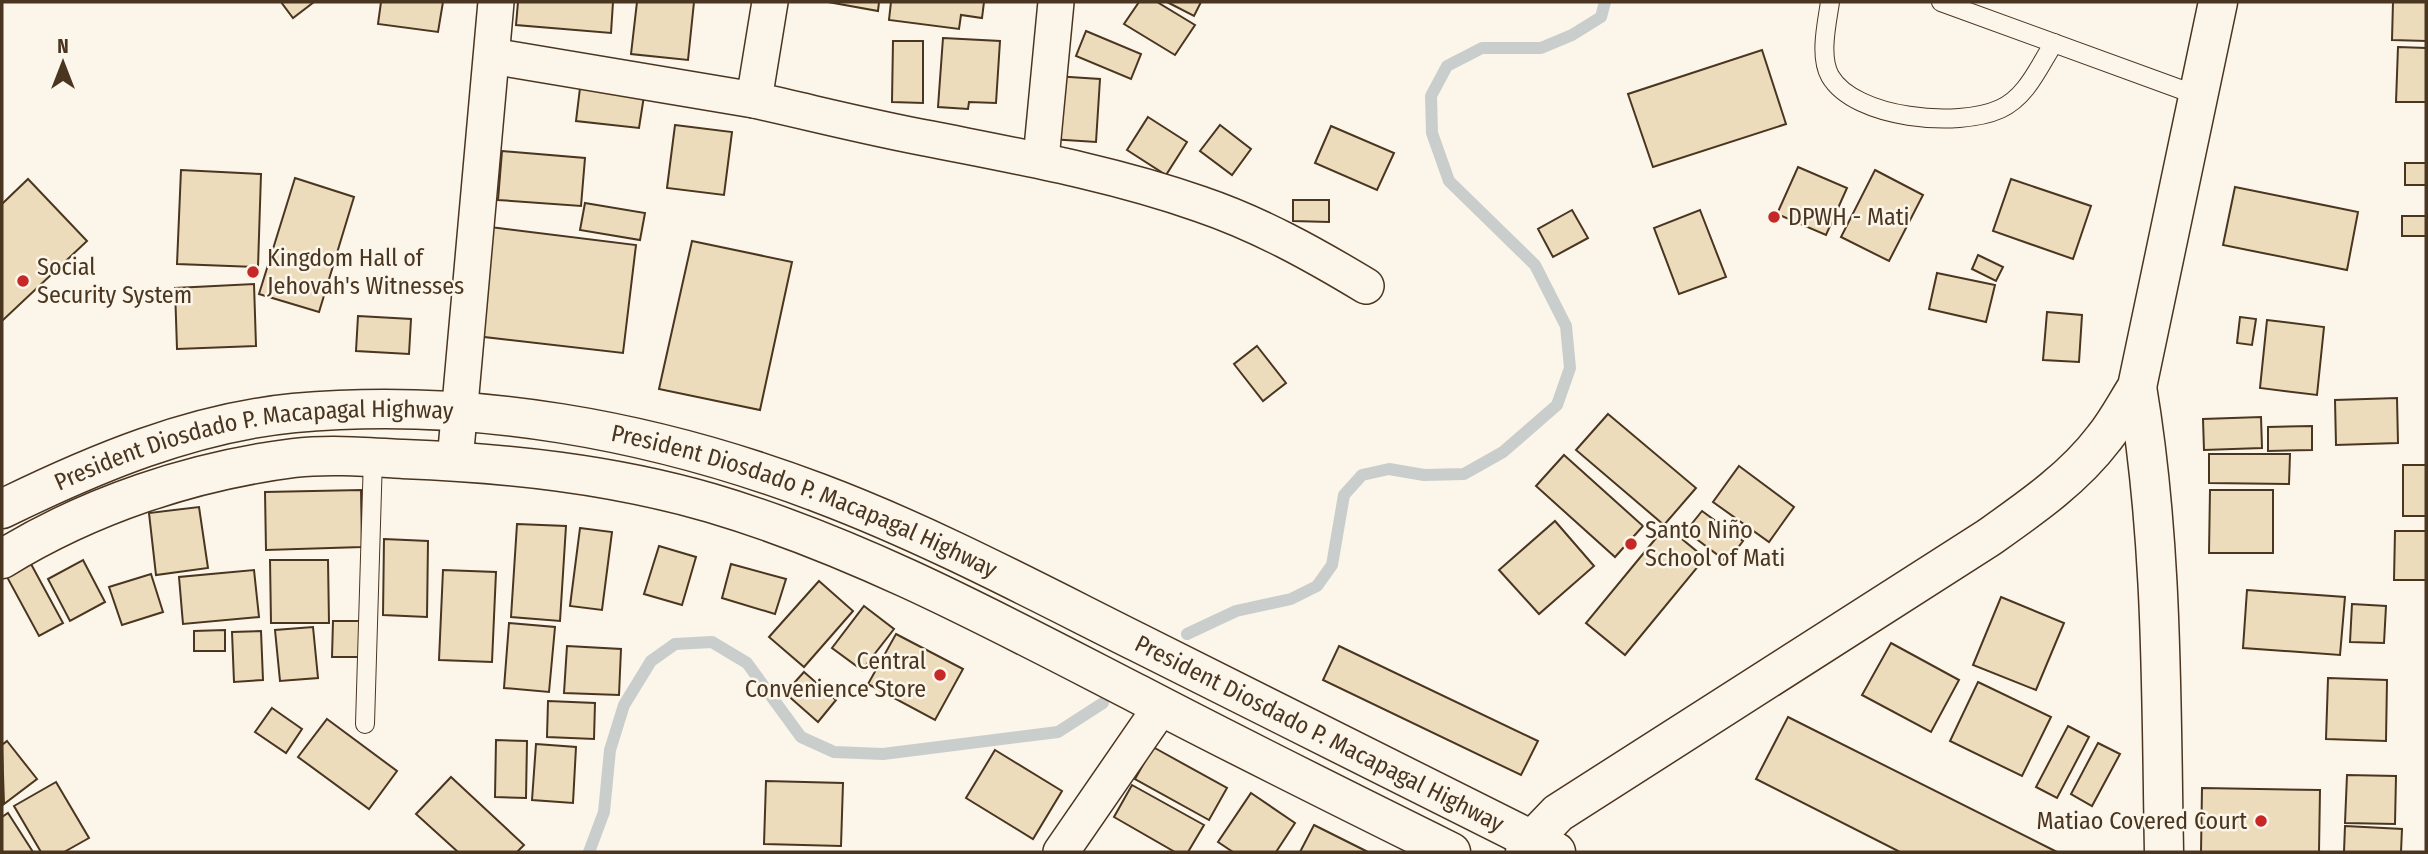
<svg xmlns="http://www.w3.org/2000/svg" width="2428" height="854" viewBox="0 0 2428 854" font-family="'Fira Sans Condensed',sans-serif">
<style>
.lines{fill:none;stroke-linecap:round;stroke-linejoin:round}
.stream{stroke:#c9cecd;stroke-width:12}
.building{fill:#ecdcbc;stroke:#4a3520;stroke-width:2}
.lane-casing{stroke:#4a3520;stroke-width:20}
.street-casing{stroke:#4a3520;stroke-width:38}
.secondary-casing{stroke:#4a3520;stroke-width:41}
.primary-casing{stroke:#4a3520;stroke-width:41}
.lane{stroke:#fbf6e9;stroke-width:18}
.street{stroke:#fbf6e9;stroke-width:35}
.secondary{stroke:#fbf6e9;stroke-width:38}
.primary{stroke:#fbf6e9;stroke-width:38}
.poi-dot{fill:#c62828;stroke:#fbf6e9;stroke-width:2.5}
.labels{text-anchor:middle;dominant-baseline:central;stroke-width:5;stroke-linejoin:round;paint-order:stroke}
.poi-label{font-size:24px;fill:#4a3520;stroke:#fbf6e9;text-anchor:start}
.street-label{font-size:24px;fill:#4a3520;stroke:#fbf6e9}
</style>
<rect width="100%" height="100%" fill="#fbf6e9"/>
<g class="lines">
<g class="stream">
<path d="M1187 634 1236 611 1291 599 1317 586 1332 565 1344 495 1362 475 1389 469 1424 475 1464 474 1503 452 1557 405 1570 368 1566 326 1535 265 1449 181 1432 133 1431 96 1447 66 1482 48H1541L1572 35 1601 17 1605 2"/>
<path d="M589 852 604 812 610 750 624 705 651 661 675 644 712 642 747 663 801 737 834 752 883 754 1058 732 1103 703"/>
</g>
</g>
<g class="building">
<path d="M281 2H314L293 18Z"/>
<path d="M381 2H443L438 32 378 24Z"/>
<path d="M518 2H613L611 33 516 25Z"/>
<path d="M637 2H694L688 60 631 54Z"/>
<path d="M828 2H879L878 11Z"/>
<path d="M891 2H984L982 18 961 15 959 29 889 20Z"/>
<path d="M1139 2H1157L1195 25 1175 55 1124 24Z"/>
<path d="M1167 2H1201L1194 16Z"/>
<path d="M2393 2H2426V41L2392 40Z"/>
<path d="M1086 31 1141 54 1131 79 1076 56Z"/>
<path d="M943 38 1000 41 996 103 969 102 968 109 938 107Z"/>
<path d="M893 41H923V103L892 102Z"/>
<path d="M2398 47 2426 48V102H2396Z"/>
<path d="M1762 50 1786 124 1653 167 1628 94Z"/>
<path d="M1054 76 1100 79 1096 142 1050 139Z"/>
<path d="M580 88 644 96 639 128 576 121Z"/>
<path d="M1148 117 1187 142 1166 175 1127 150Z"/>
<path d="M675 125 732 132 724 195 667 188Z"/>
<path d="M1220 125 1251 149 1232 175 1200 151Z"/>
<path d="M1331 126 1394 153 1377 190 1315 163Z"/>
<path d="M502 151 585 158 581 206 498 200Z"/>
<rect x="2405" y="163" width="21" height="22"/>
<path d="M1798 167 1847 188 1826 235 1777 214Z"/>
<path d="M181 170 261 174 258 267 177 264Z"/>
<path d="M1875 170 1923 195 1889 261 1841 237Z"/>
<path d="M295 178 354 197 319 312 259 294Z"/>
<path d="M28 179 87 241 2 321V204Z"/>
<path d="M2011 179 2091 206 2073 259 1993 231Z"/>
<path d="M2235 187 2358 212 2347 270 2223 245Z"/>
<path d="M1293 200H1329V222L1293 221Z"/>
<path d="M585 203 645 213 640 240 580 230Z"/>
<path d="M1572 210 1588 238 1553 257 1538 229Z"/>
<path d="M1700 210 1726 277 1679 294 1654 228Z"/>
<rect x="2402" y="216" width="24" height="20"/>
<path d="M490 227 636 245 623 353 476 336Z"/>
<path d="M692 241 792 262 760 410 659 389Z"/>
<path d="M1978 255 2003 267 1996 281 1972 269Z"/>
<path d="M1937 273 1995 285 1986 322 1929 309Z"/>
<path d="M254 284 256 346 177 349 175 288Z"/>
<path d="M2047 312 2082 315 2079 362 2043 360Z"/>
<path d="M358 316 411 319 409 354 356 351Z"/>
<path d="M2240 317 2256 319 2252 345 2237 343Z"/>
<path d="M2267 320 2324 327 2317 395 2260 388Z"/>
<path d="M1257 346 1286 383 1263 401 1234 364Z"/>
<path d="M2397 398 2398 443 2336 445 2335 400Z"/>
<path d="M1608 414 1696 488 1664 525 1576 450Z"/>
<path d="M2261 417 2262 448 2204 450 2203 419Z"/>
<path d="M2312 426V450L2268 451V427Z"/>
<path d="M2209 454H2290L2289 484 2209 483Z"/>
<path d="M1564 455 1643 526 1615 557 1536 486Z"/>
<rect x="2403" y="465" width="23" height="51"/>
<path d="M1739 466 1794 507 1769 542 1713 502Z"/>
<path d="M361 490 362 547 266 550 265 492Z"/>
<path d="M2210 490H2273V553H2209Z"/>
<path d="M199 507 208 568 156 575 149 513Z"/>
<path d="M1702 511 1743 541 1727 562 1686 531Z"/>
<path d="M1555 521 1594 566 1539 614 1499 570Z"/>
<path d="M517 524 566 526 560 621 511 617Z"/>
<path d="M1666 526 1705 558 1625 655 1586 623Z"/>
<path d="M580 528 612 532 602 610 570 606Z"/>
<path d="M2395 531H2426V580H2394Z"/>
<path d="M384 539 428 541 427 617 383 615Z"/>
<path d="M659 546 696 557 682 605 644 594Z"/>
<path d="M83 560 105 602 70 621 48 579Z"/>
<path d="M270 560H328L329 623H271Z"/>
<path d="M31 564 63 623 39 636 7 577Z"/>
<path d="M731 564 786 579 775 614 722 598Z"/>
<path d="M254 570 259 617 183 624 179 577Z"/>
<path d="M443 570 496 572 492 662 439 660Z"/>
<path d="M151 574 163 612 122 625 109 587Z"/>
<path d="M819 581 853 611 804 667 769 637Z"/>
<path d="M2247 590 2345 597 2340 655 2243 648Z"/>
<path d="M2001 597 2064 623 2036 690 1973 665Z"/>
<path d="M2352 604 2386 606 2384 643 2350 642Z"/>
<path d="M864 606 894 629 862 670 832 648Z"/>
<path d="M333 621H364L363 657H332Z"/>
<path d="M509 623 555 627 549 692 504 688Z"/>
<path d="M313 627 318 678 280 681 275 630Z"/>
<path d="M225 630V651H194V631Z"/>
<path d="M261 631 263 680 234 682 232 632Z"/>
<path d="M896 634 963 669 935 720 868 684Z"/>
<path d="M1891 643 1959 680 1931 732 1862 695Z"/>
<path d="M567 646 621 649 619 695 564 693Z"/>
<path d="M1339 646 1538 741 1521 775 1323 680Z"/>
<path d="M804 672 836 700 818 722 785 693Z"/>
<path d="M2328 678 2387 680 2386 741 2326 739Z"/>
<path d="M1978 682 2051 717 2022 776 1950 741Z"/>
<path d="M548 701 595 703 594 739 547 737Z"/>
<path d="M272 708 302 729 286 753 255 732Z"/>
<path d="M1788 717 2057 852H1900L1756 779Z"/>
<path d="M327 719 397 771 369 809 298 757Z"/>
<path d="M2068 726 2089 737 2057 798 2036 787Z"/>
<path d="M496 740 527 741 526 798 495 797Z"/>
<path d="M7 741 37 779 4 804 2 745Z"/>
<path d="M2098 743 2120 754 2092 806 2071 794Z"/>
<path d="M536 744 576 747 573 803 532 800Z"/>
<path d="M1153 747 1227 788 1209 820 1135 779Z"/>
<path d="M995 750 1062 791 1033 839 966 798Z"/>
<path d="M2347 775 2396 776 2395 824 2345 823Z"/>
<path d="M451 777 524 845 517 852H458L416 814Z"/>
<path d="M766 781 843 783 841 846 764 844Z"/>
<path d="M56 782 89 838 64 852H41L14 806Z"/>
<path d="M1132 785 1204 825 1188 852H1175L1114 817Z"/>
<path d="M2202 788 2320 790 2319 852H2201Z"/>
<path d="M1251 793 1295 823 1276 852H1233L1218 842Z"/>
<path d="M8 813 33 852H2V817Z"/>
<path d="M1314 825 1368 852H1300Z"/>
<path d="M2345 826 2402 829 2401 852H2344Z"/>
</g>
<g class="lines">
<defs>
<g id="lane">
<path d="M1830 2C1827 23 1819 56 1830 76 1855 119 1958 128 2000 109 2027 97 2039 66 2054 43"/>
<path d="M1941 2 2199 96"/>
<path d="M365 724 373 457"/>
</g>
<g id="street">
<path d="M492 56 754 100 770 2"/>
<path d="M754 100C813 113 871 128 931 139 1021 157 1112 173 1200 204 1259 224 1313 254 1366 286"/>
<path d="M1041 159 1056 2"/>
<path d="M455 461 496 2"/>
<path d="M1061 852 1161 707"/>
</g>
<g id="secondary">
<path d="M2137 387C2163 541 2161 696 2164 852"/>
<path d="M1525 852 1532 840 1558 813 1988 538C2029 509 2073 479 2104 438 2117 422 2126 404 2137 387L2218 2"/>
</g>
<g id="primary">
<path id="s1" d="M2 509C94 464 191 423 294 413 472 397 653 430 819 493 928 534 1033 590 1137 642 1277 712 1416 783 1556 852"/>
<path d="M2 559C90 505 192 471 294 458 329 454 368 457 403 459 507 463 611 474 711 503 860 547 1000 623 1138 694 1241 748 1346 800 1451 852"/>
</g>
</defs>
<use href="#lane" class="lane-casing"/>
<use href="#street" class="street-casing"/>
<use href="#secondary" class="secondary-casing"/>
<use href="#primary" class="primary-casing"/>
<use href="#lane" class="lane"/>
<use href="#street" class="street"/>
<use href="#secondary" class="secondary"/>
<use href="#primary" class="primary"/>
</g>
<g class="poi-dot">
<circle cx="1774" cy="217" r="7"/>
<circle cx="253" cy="272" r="7"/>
<circle cx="23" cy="281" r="7"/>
<circle cx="1631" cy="544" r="7"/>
<circle cx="940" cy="675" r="7"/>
<circle cx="2261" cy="821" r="7"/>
</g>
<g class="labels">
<g class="poi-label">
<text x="1788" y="217">DPWH - Mati</text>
<text x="267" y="258">Kingdom Hall of<tspan x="267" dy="28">Jehovah's Witnesses</tspan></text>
<text x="37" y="267">Social<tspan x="37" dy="28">Security System</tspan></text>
<text x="1645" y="530">Santo Niño<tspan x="1645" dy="28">School of Mati</tspan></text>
<text x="926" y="661" text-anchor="end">Central<tspan x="926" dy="28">Convenience Store</tspan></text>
<text x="2247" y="821" text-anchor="end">Matiao Covered Court</text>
</g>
<g class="street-label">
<text stroke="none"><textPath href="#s1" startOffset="264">President Diosdado P. Macapagal Highway</textPath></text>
<text stroke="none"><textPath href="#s1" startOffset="833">President Diosdado P. Macapagal Highway</textPath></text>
<text stroke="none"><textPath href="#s1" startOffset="1400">President Diosdado P. Macapagal Highway</textPath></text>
</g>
</g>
<rect width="2428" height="854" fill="none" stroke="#4a3520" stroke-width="7"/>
<g transform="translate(63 63)" stroke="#fbf6e9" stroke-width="5" paint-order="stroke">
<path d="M0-5L12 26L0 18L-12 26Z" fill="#4a3520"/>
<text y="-10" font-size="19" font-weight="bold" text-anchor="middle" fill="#4a3520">N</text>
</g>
</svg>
